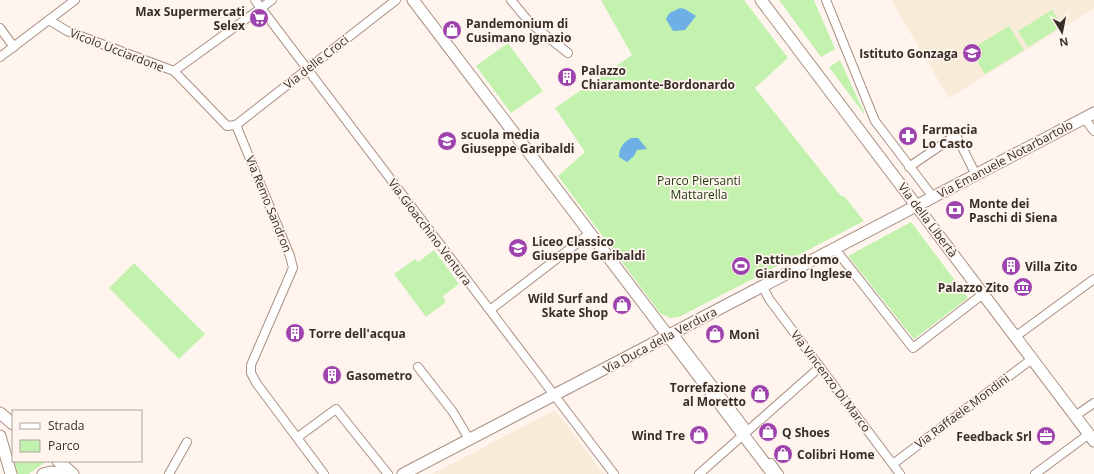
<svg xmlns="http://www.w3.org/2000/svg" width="1094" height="474" viewBox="0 0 1094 474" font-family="'Open Sans',sans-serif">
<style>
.education{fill:#f8ebd7}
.green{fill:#c3f2ae}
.water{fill:#6eb0e5}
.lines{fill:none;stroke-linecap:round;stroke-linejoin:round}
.street-casing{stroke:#a99082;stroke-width:10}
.secondary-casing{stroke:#a99082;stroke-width:13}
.street{stroke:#fff;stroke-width:8}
.secondary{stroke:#fff;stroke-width:11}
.labels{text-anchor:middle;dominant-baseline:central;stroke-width:3.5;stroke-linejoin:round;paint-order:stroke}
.poi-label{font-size:12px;font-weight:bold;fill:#382e28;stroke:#fff4ee;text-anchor:start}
.street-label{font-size:12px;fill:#382e28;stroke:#fff4ee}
.park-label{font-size:12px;fill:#1c390b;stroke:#fff4ee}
</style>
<rect width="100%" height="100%" fill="#fff4ee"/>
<g class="education">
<path d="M891 0H1094V8L949 98Z"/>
<path d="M555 410 604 474H432Z"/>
</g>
<g class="green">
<path d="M601 0H744L788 58 755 88 840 195 845 197 864 221 679 317 670 318 660 313 558 176 585 152 555 108 632 55Z"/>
<path d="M779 0H814L835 49 821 57Z"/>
<path d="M1052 10 1062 26 1028 47 1018 31Z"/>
<path d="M1009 26 1024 50 985 74 970 50Z"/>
<path d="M508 43 543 91 511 113 476 66Z"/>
<path d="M840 60 864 112V114L829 67Z"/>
<path d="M911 222 968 298 914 339 848 256Z"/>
<path d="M434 250 459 284 443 296 446 302 426 317 394 274 415 259 418 262Z"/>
<path d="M134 263 205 334 179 359 109 288Z"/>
<path d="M14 461H43L44 463 29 474H18Z"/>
</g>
<g class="water">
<path d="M680 8 685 9 696 16 685 30 673 31 666 19C669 11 673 12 680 8Z"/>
<path d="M631 138H638L647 149 637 150 634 156 627 162 619 157C619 147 623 143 631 138Z"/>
</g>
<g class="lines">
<defs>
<g id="street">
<path d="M255 0 614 474"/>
<path d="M511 0 530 23 568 53"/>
<path d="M826 0 875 121 933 197"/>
<path d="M49 20 67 31 174 71 227 126 236 125"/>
<path d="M0 28 14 47"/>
<path d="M0 57 75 0"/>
<path d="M174 71 272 0"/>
<path d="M1084 118 1094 131"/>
<path d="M236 125 290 256 293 268 251 365V373L257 384 324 474"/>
<path d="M236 125 396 0"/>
<path d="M909 167 956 135 976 175"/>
<path d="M835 249 913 348 983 294"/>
<path d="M763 287 769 299 900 474"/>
<path d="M490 310 589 234"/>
<path d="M673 333 744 426"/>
<path d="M1015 337 1094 279"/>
<path d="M418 367 453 412 469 439"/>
<path d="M1075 416 1094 403"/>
<path d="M298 437 336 409 388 474"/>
<path d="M771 463 779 474"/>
<path d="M893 464 1032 359"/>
<path d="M169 474 187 442"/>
<path d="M699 474 820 367"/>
<path d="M1035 474 1089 434"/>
</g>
<g id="secondary">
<path d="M413 0 773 474"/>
<path d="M761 0 1094 441"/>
<path d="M0 413 13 424"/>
<path d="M0 436 11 474"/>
<path d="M58 461 73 474"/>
<path d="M43 474 51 472 67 474"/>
<path d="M403 474 1094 113"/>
</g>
</defs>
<use href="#street" class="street-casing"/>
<use href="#secondary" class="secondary-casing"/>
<use href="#street" class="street"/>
<use href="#secondary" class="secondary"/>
</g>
<defs>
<symbol id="supermarket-disc" viewBox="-11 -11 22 22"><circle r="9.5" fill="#9e43ae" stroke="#fff4ee"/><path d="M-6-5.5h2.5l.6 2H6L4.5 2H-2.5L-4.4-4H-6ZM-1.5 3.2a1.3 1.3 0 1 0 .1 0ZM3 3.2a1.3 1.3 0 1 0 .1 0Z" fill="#fff"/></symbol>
<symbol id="shop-disc" viewBox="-11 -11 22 22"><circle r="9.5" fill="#9e43ae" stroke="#fff4ee"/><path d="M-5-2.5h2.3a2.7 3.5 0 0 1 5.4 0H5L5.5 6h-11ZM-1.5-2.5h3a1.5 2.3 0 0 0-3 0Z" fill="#fff"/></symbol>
<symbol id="school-disc" viewBox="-11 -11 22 22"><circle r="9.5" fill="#9e43ae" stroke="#fff4ee"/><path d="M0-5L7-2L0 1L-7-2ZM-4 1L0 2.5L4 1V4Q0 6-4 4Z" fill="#fff"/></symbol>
<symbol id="building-disc" viewBox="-11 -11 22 22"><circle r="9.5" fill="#9e43ae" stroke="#fff4ee"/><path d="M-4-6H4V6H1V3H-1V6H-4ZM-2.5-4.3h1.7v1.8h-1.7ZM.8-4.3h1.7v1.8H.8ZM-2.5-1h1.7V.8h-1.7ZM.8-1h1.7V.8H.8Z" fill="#fff"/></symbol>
<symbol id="pharmacy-disc" viewBox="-11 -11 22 22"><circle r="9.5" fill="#9e43ae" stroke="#fff4ee"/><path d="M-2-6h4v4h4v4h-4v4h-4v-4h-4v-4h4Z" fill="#fff"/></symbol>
<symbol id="bank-disc" viewBox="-11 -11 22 22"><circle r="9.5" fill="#9e43ae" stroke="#fff4ee"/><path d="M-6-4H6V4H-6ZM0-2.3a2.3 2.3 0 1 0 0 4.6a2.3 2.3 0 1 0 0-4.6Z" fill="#fff"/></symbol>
<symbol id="stadium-disc" viewBox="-11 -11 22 22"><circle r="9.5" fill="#9e43ae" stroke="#fff4ee"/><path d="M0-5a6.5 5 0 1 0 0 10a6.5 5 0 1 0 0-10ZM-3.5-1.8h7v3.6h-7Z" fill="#fff"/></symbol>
<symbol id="museum-disc" viewBox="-11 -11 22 22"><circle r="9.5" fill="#9e43ae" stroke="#fff4ee"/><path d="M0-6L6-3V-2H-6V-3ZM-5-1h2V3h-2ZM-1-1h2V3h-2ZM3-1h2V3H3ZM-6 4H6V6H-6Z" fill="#fff"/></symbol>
<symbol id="office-disc" viewBox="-11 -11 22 22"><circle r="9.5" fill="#9e43ae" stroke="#fff4ee"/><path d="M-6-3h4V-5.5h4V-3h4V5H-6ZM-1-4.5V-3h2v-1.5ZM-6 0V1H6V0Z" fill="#fff"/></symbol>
</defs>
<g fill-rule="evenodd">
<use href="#supermarket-disc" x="248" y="7" width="22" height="22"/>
<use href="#shop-disc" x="441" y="19" width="22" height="22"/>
<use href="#school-disc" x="961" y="42" width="22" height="22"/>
<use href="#building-disc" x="556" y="66" width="22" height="22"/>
<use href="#pharmacy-disc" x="897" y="125" width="22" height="22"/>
<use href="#school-disc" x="436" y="130" width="22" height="22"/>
<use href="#bank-disc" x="944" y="199" width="22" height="22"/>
<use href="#school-disc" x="507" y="237" width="22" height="22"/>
<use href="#stadium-disc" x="730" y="255" width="22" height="22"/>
<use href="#building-disc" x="1000" y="255" width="22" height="22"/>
<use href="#museum-disc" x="1012" y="276" width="22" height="22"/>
<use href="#shop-disc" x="611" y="294" width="22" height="22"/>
<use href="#building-disc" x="284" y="322" width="22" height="22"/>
<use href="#shop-disc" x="704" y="323" width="22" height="22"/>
<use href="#building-disc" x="321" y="364" width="22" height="22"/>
<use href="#shop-disc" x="749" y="383" width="22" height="22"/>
<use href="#shop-disc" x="757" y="421" width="22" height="22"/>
<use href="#shop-disc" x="688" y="424" width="22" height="22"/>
<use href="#office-disc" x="1035" y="425" width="22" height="22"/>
<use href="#shop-disc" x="772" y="443" width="22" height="22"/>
</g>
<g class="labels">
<g class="poi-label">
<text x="245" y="11" text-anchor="end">Max Supermercati<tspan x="245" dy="14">Selex</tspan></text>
<text x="466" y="23">Pandemonium di<tspan x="466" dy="14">Cusimano Ignazio</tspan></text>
<text x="958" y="53" text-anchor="end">Istituto Gonzaga</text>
<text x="581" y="70">Palazzo<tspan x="581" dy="14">Chiaramonte-Bordonardo</tspan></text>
<text x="922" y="129">Farmacia<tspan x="922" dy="14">Lo Casto</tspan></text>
<text x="461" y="134">scuola media<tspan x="461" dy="14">Giuseppe Garibaldi</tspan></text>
<text x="969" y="203">Monte dei<tspan x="969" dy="14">Paschi di Siena</tspan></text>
<text x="532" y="241">Liceo Classico<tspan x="532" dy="14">Giuseppe Garibaldi</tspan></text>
<text x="755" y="259">Pattinodromo<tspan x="755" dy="14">Giardino Inglese</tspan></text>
<text x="1025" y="266">Villa Zito</text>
<text x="1009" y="287" text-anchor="end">Palazzo Zito</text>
<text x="608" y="298" text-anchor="end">Wild Surf and<tspan x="608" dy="14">Skate Shop</tspan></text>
<text x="309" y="333">Torre dell'acqua</text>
<text x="729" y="334">Monì</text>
<text x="346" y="375">Gasometro</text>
<text x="746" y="387" text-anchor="end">Torrefazione<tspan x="746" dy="14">al Moretto</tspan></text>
<text x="782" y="432">Q Shoes</text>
<text x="685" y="435" text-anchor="end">Wind Tre</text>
<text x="1032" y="436" text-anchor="end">Feedback Srl</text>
<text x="797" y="454">Colibri Home</text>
</g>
<g class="street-label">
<text transform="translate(117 50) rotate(21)">Vicolo Ucciardone</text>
<text transform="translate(316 62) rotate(-38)">Via delle Croci</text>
<text transform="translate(1005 159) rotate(-28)">Via Emanuele Notarbartolo</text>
<text transform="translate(269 204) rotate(68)">Via Remo Sandron</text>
<text transform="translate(928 220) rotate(53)">Via della Libertà</text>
<text transform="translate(430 232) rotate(53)">Via Gioacchino Ventura</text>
<text transform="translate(660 340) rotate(-28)">Via Duca della Verdura</text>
<text transform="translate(831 381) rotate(53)">Via Vincenzo Di Marco</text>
<text transform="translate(962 411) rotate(-37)">Via Raffaele Mondini</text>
</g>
<g class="park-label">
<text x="699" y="180">Parco Piersanti<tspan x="699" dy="14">Mattarella</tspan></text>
</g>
</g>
<rect x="12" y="410" width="130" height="52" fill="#fff4ee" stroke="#afa59f"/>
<rect x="20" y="423" width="20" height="6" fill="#ffffff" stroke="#afa59f"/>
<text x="48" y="430" font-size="12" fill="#382e28">Strada</text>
<rect x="20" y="440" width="20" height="12" fill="#c3f2ae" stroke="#afa59f"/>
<text x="48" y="450" font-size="12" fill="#382e28">Parco</text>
<g transform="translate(1062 32) rotate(170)" stroke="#fff4ee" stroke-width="3" paint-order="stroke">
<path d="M0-3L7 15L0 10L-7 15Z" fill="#382e28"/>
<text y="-6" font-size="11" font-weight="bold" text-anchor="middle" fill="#382e28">N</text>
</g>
</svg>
